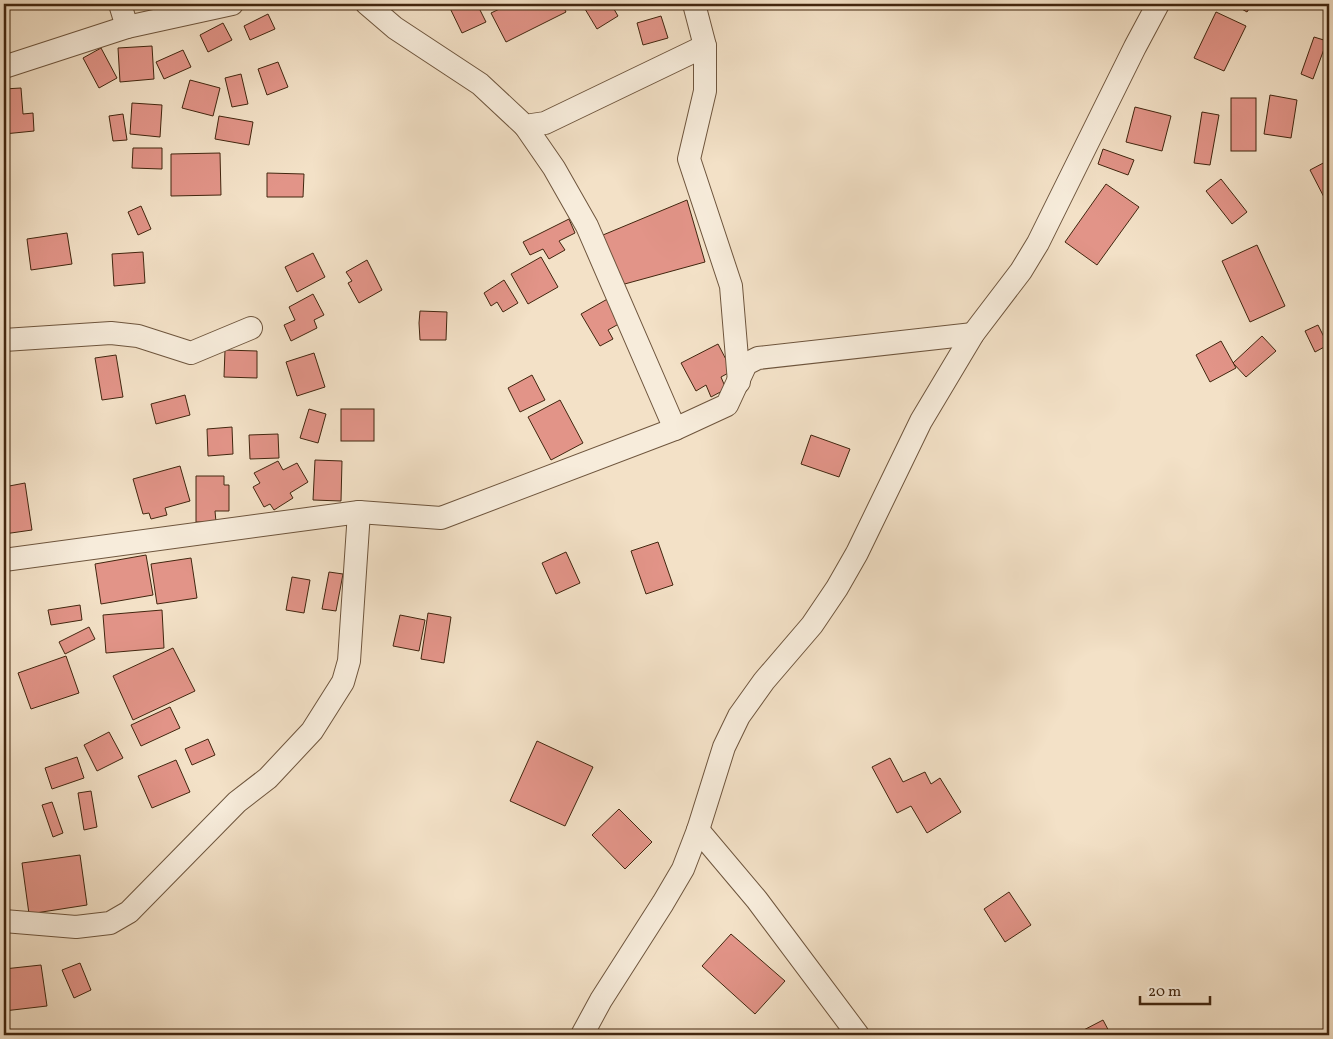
<svg xmlns="http://www.w3.org/2000/svg" width="1333" height="1039" viewBox="0 0 1333 1039" font-family="Vollkorn,serif">
<style>
.building{fill:#e29488;stroke:#42260f}
.lines{fill:none;stroke-linecap:round;stroke-linejoin:round}
.street-casing{stroke:#6e553d;stroke-width:24}
.street{stroke:#f7ecdb;stroke-width:22}
</style>
<rect width="100%" height="100%" fill="#f3e1c7"/>
<filter id="stains"><feTurbulence type="fractalNoise" baseFrequency=".004" numOctaves="4"/><feColorMatrix values="0 0 0 0 .2 0 0 0 0 .09 0 0 0 0 .02 0 0 0 .5 -.17"/></filter>
<radialGradient id="worn" r=".72"><stop offset=".6" stop-color="#630" stop-opacity="0"/><stop offset="1" stop-color="#630" stop-opacity=".3"/></radialGradient>
<g class="building">
<path d="M448 4H477L486 22 462 33Z"/>
<path d="M510 4H562L566 12 506 42 491 13Z"/>
<path d="M582 4H611L618 16 597 29Z"/>
<path d="M1233 4H1252L1247 12Z"/>
<path d="M1216 12 1246 26 1224 71 1194 58Z"/>
<path d="M268 14 275 29 250 40 244 26Z"/>
<path d="M661 16 668 38 643 45 637 23Z"/>
<path d="M223 23 232 40 208 52 200 35Z"/>
<path d="M1314 37 1327 41 1313 79 1301 74Z"/>
<path d="M152 46 154 79 120 82 118 48Z"/>
<path d="M101 48 117 78 99 88 83 58Z"/>
<path d="M183 50 191 67 164 79 156 62Z"/>
<path d="M278 62 288 87 267 95 258 69Z"/>
<path d="M241 74 248 104 232 107 225 78Z"/>
<path d="M190 80 220 88 213 116 182 108Z"/>
<path d="M21 88 23 114 33 113 34 131 4 134V89Z"/>
<path d="M1270 95 1297 100 1291 138 1264 134Z"/>
<rect x="1231" y="98" width="25" height="53"/>
<path d="M132 103 162 105 160 137 130 134Z"/>
<path d="M1135 107 1171 116 1162 151 1126 142Z"/>
<path d="M1202 112 1219 115 1210 165 1194 163Z"/>
<path d="M123 114 127 140 113 141 109 116Z"/>
<path d="M219 116 253 122 249 145 215 139Z"/>
<path d="M133 148H162V169L132 168Z"/>
<path d="M1103 149 1134 160 1128 175 1098 164Z"/>
<path d="M220 153 221 195 171 196V154Z"/>
<path d="M1329 160V203H1327L1310 170Z"/>
<path d="M267 173 304 174 303 197H267Z"/>
<path d="M1221 179 1247 212 1232 224 1206 191Z"/>
<path d="M1106 184 1139 207 1097 265 1065 242Z"/>
<path d="M687 200 705 262 621 285 603 235Z"/>
<path d="M141 206 151 229 138 235 128 212Z"/>
<path d="M569 219 575 233 559 241 565 250 549 259 543 249 530 255 523 242Z"/>
<path d="M67 233 72 264 31 270 27 239Z"/>
<path d="M1257 245 1285 306 1250 322 1222 261Z"/>
<path d="M143 252 145 283 114 286 112 254Z"/>
<path d="M313 253 325 277 297 292 285 267Z"/>
<path d="M541 257 558 287 528 304 511 274Z"/>
<path d="M367 260 382 290 359 303 348 283 352 281 346 272Z"/>
<path d="M504 280 518 303 503 312 497 302 491 306 484 293Z"/>
<path d="M313 294 324 315 314 320 317 328 291 341 284 325 295 320 289 307Z"/>
<path d="M611 297 624 321 608 330 613 339 600 346 581 314Z"/>
<path d="M420 311 447 312 446 340H420L419 323Z"/>
<path d="M1318 325 1328 345 1315 352 1305 331Z"/>
<path d="M1262 336 1276 351 1246 377 1233 363Z"/>
<path d="M1221 341 1236 368 1210 382 1196 355Z"/>
<path d="M718 344 732 371 721 377 726 389 711 397 706 385 696 391 681 363Z"/>
<path d="M225 350 257 351V378L224 377Z"/>
<path d="M314 353 325 387 297 396 286 362Z"/>
<path d="M116 355 123 397 102 400 95 358Z"/>
<path d="M532 375 545 400 520 412 508 388Z"/>
<path d="M185 395 190 415 156 424 151 404Z"/>
<path d="M560 400 583 443 551 460 528 417Z"/>
<path d="M309 409 326 414 318 443 300 438Z"/>
<rect x="341" y="409" width="33" height="32"/>
<path d="M232 427 233 454 208 456 207 429Z"/>
<path d="M278 434 279 458 250 459 249 435Z"/>
<path d="M811 435 850 449 839 477 801 464Z"/>
<path d="M315 460 342 461 341 501 313 500Z"/>
<path d="M278 461 283 470 297 463 308 482 290 493 293 498 274 510 270 504 264 507 253 487 260 483 254 473Z"/>
<path d="M180 466 190 501 165 508 167 515 151 519 149 513 143 514 133 479Z"/>
<path d="M196 476H224V485H229V511H215L216 522H196Z"/>
<path d="M25 483 32 530 4 534V487Z"/>
<path d="M658 542 673 585 646 594 631 551Z"/>
<path d="M566 552 580 583 556 594 542 563Z"/>
<path d="M146 555 153 595 101 604 95 564Z"/>
<path d="M191 558 197 598 157 604 151 564Z"/>
<path d="M329 572 343 574 336 611 322 609Z"/>
<path d="M292 577 310 580 304 613 286 610Z"/>
<path d="M80 605 82 620 51 625 48 610Z"/>
<path d="M162 610 164 648 106 653 103 615Z"/>
<path d="M428 613 451 617 444 663 421 659Z"/>
<path d="M400 615 425 620 419 651 393 646Z"/>
<path d="M89 627 95 639 65 654 59 642Z"/>
<path d="M173 648 195 691 133 720 113 676Z"/>
<path d="M66 656 79 693 31 709 18 673Z"/>
<path d="M170 707 180 728 141 746 131 725Z"/>
<path d="M109 732 123 758 97 771 84 745Z"/>
<path d="M208 739 215 755 192 765 185 749Z"/>
<path d="M537 741 593 767 565 826 510 801Z"/>
<path d="M77 757 84 778 52 789 45 768Z"/>
<path d="M890 758 903 782 925 772 931 784 940 778 961 812 927 833 911 806 897 813 872 767Z"/>
<path d="M176 760 190 792 152 808 138 776Z"/>
<path d="M91 791 97 827 84 830 78 793Z"/>
<path d="M52 802 63 833 53 837 42 805Z"/>
<path d="M619 809 652 842 625 869 592 835Z"/>
<path d="M80 855 87 905 29 914 22 863Z"/>
<path d="M1009 892 1031 925 1005 942 984 909Z"/>
<path d="M731 934 785 981 755 1014 702 966Z"/>
<path d="M80 963 91 990 74 998 62 970Z"/>
<path d="M41 965 47 1006 4 1011V969Z"/>
<path d="M1103 1020 1111 1035H1077L1076 1034Z"/>
</g>
<g class="lines">
<defs>
<g id="street">
<path d="M120 4 127 27"/>
<path d="M367 4 395 28 480 84 525 126 545 123 705 46"/>
<path d="M694 4 705 46V91L689 159 731 286 739 382"/>
<path d="M4 67 127 27 232 4"/>
<path d="M525 126 554 168 587 226 675 429"/>
<path d="M4 340 111 333 138 336 191 353 251 328"/>
<path d="M4 560 359 512 441 518 675 429 727 405 746 364 758 358 973 334"/>
<path d="M698 830 757 900 858 1035"/>
<path d="M4 921 76 927 110 923 129 912 237 802 268 778 312 731 343 682 349 661 359 512"/>
<path d="M582 1035 601 1000 663 903 683 869 698 830 724 747 739 716 764 681 812 625 837 588 857 553 921 421 973 334 1021 271 1038 243 1135 47 1158 4"/>
</g>
</defs>
<use href="#street" class="street-casing"/>
<use href="#street" class="street"/>
</g>
<rect width="1333" height="1039" fill="none" stroke="#f3e1c7" stroke-width="20"/>
<rect x="5" y="5" width="1323" height="1029" fill="none" stroke="#42260f" stroke-width="2.5"/>
<rect x="10" y="10" width="1313" height="1019" fill="none" stroke="#42260f"/>
<path d="M1140 996v8h70v-8" fill="none" stroke="#42260f" stroke-width="2.5"/>
<text x="1148" y="996" font-size="15" fill="#42260f" stroke="#f7ecdb" stroke-width="4" paint-order="stroke">20 m</text>
<rect width="100%" height="100%" filter="url(#stains)"/>
<rect width="100%" height="100%" fill="url(#worn)"/>
</svg>
